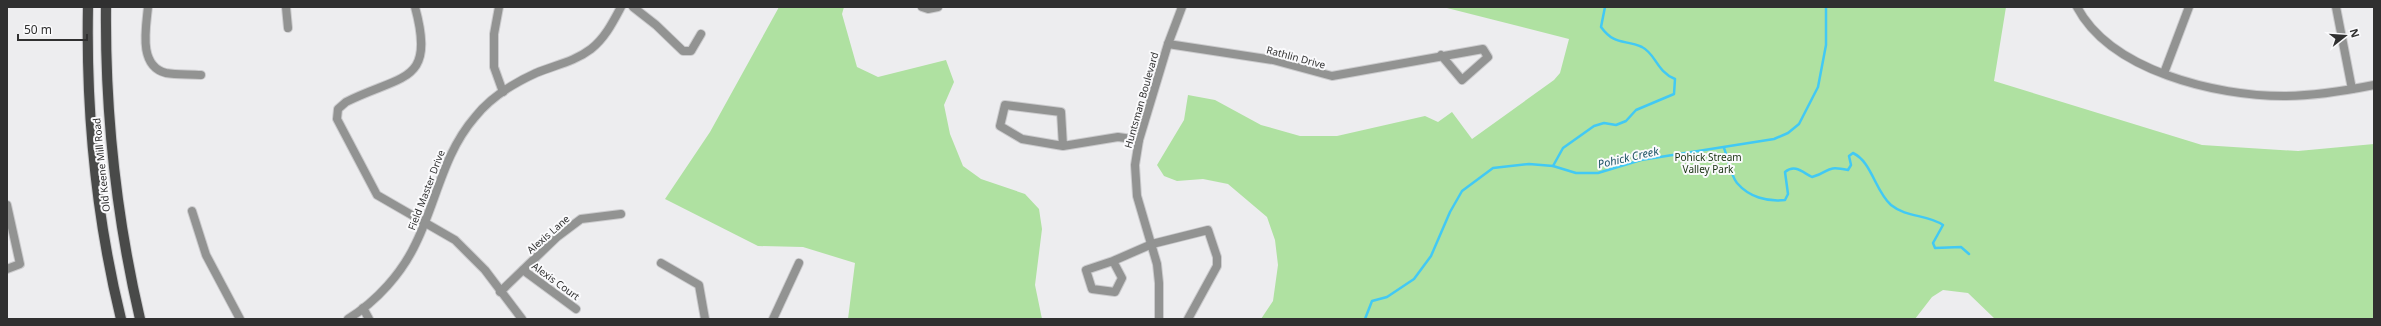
<svg xmlns="http://www.w3.org/2000/svg" width="2381" height="326" viewBox="0 0 2381 326" font-family="'Noto Sans',sans-serif">
<style>
.green{fill:#afe1a1}
.lines{fill:none;stroke-linecap:round;stroke-linejoin:round}
.stream{stroke:#42c9f4;stroke-width:2.5}
.street-casing{stroke:#cbcbcd;stroke-width:10}
.primary-casing{stroke:#cbcbcd;stroke-width:12}
.street{stroke:#929392;stroke-width:8}
.primary{stroke:#494a49;stroke-width:10}
.labels{text-anchor:middle;dominant-baseline:central;stroke-width:4;stroke-linejoin:round;paint-order:stroke}
.street-label{font-size:10px;fill:#303030;stroke:#fafafc}
.park-label{font-size:10px;fill:#183110;stroke:#fafafc}
.water-label{font-size:11px;font-style:italic;fill:#1c5264;stroke:#fafafc}
</style>
<rect width="100%" height="100%" fill="#ededef"/>
<g class="green">
<path d="M779 7H844L842 14 857 67 878 77 946 60 954 82 944 105 950 134 963 166 981 179 1025 194 1039 209 1042 229 1035 285 1042 319H848L855 263 803 247 758 246 665 199 710 132Z"/>
<path d="M1443 7H2006L1994 81 2202 145 2298 151 2374 144V319H1995L1968 293 1943 290 1932 297 1915 319H1261L1273 301 1278 265 1275 240 1267 217 1228 184 1203 179 1177 181 1164 176 1157 165 1184 120 1188 95 1215 100 1261 125 1300 136H1337L1425 116 1438 122 1452 112 1472 139 1554 80 1560 73 1569 39Z"/>
</g>
<g class="lines">
<g class="stream">
<path d="M1724 148C1728 158 1730 174 1737 183 1749 197 1767 202 1785 200L1788 194 1785 172C1795 164 1802 172 1812 177 1831 172 1824 165 1848 170L1851 165 1849 156 1853 153C1872 162 1875 191 1891 205 1907 218 1927 214 1943 225L1933 243 1935 248 1961 247 1969 254"/>
<path d="M1553 166 1563 148 1594 126 1604 123 1616 125 1626 121 1636 110 1674 94 1675 79C1656 71 1656 54 1642 47 1624 39 1615 46 1601 27L1605 7"/>
<path d="M1365 319 1372 301 1387 297 1414 279 1431 256 1450 212 1462 191 1493 168 1529 164 1553 166 1576 173H1598L1641 160 1774 139 1788 133 1799 124 1818 87 1826 45V7"/>
</g>
<defs>
<g id="street">
<path d="M148 7C146 28 138 66 166 73 177 75 190 74 201 75"/>
<path d="M286 7 288 28"/>
<path d="M415 7C436 84 402 74 346 102L338 109 337 119 377 195 455 240 485 270 522 319"/>
<path d="M499 7 494 34V67L503 92"/>
<path d="M633 7 656 25 683 51H691L701 34"/>
<path d="M922 7 928 9 938 7"/>
<path d="M2077 7C2111 71 2216 96 2284 96 2314 96 2344 91 2374 85"/>
<path d="M2336 7 2352 89"/>
<path d="M1168 44 1273 60 1332 76 1483 49 1488 57 1462 80 1441 55"/>
<path d="M2164 73 2189 7"/>
<path d="M1063 146 1022 139 1000 126 1005 105 1061 112 1063 146 1118 137 1139 140"/>
<path d="M7 205 20 264 7 269"/>
<path d="M192 211 206 255 240 319"/>
<path d="M1113 261 1122 278 1115 292 1092 289 1086 270 1113 261 1152 244 1208 230 1217 257V266L1188 319"/>
<path d="M661 263 699 285 705 319"/>
<path d="M523 270 576 309"/>
<path d="M500 292 557 237 581 219 621 214"/>
<path d="M363 308 369 319"/>
<path d="M348 319C377 301 402 273 416 243 437 200 443 154 475 117 490 98 514 83 536 73 555 65 574 62 591 49 605 38 613 22 621 7"/>
<path d="M773 319 799 263"/>
<path d="M1159 319V283L1157 264 1137 196 1135 165 1139 140 1168 44 1182 7"/>
</g>
<g id="primary">
<path d="M88 7C86 112 96 217 121 319"/>
<path d="M106 7C105 113 116 216 140 319"/>
</g>
</defs>
<use href="#street" class="street-casing"/>
<use href="#primary" class="primary-casing"/>
<use href="#street" class="street"/>
<use href="#primary" class="primary"/>
</g>
<g class="labels">
<g class="street-label">
<text transform="translate(1296 57) rotate(15)">Rathlin Drive</text>
<text transform="translate(1141 100) rotate(-74)">Huntsman Boulevard</text>
<text transform="translate(101 165) rotate(-96)">Old Keene Mill Road</text>
<text transform="translate(426 190) rotate(-69)">Field Master Drive</text>
<text transform="translate(548 234) rotate(-41)">Alexis Lane</text>
<text transform="translate(556 281) rotate(36)">Alexis Court</text>
</g>
<g class="park-label">
<text x="1708" y="157">Pohick Stream<tspan x="1708" dy="12">Valley Park</tspan></text>
</g>
<g class="water-label">
<text transform="translate(1628 157) rotate(-13)">Pohick Creek</text>
</g>
</g>
<rect width="2381" height="326" fill="none" stroke="#303030" stroke-width="16"/>
<g transform="translate(2345 36) rotate(73)" stroke="#fafafc" stroke-width="3" paint-order="stroke">
<path d="M0-3L7 15L0 10L-7 15Z" fill="#303030"/>
<text y="-6" font-size="11" font-weight="bold" text-anchor="middle" fill="#303030">N</text>
</g>
<path d="M18 34v6h69v-6" fill="none" stroke="#303030" stroke-width="2"/>
<text x="24" y="34" font-size="12" fill="#303030" stroke="#fafafc" stroke-width="3" paint-order="stroke">50 m</text>
</svg>
